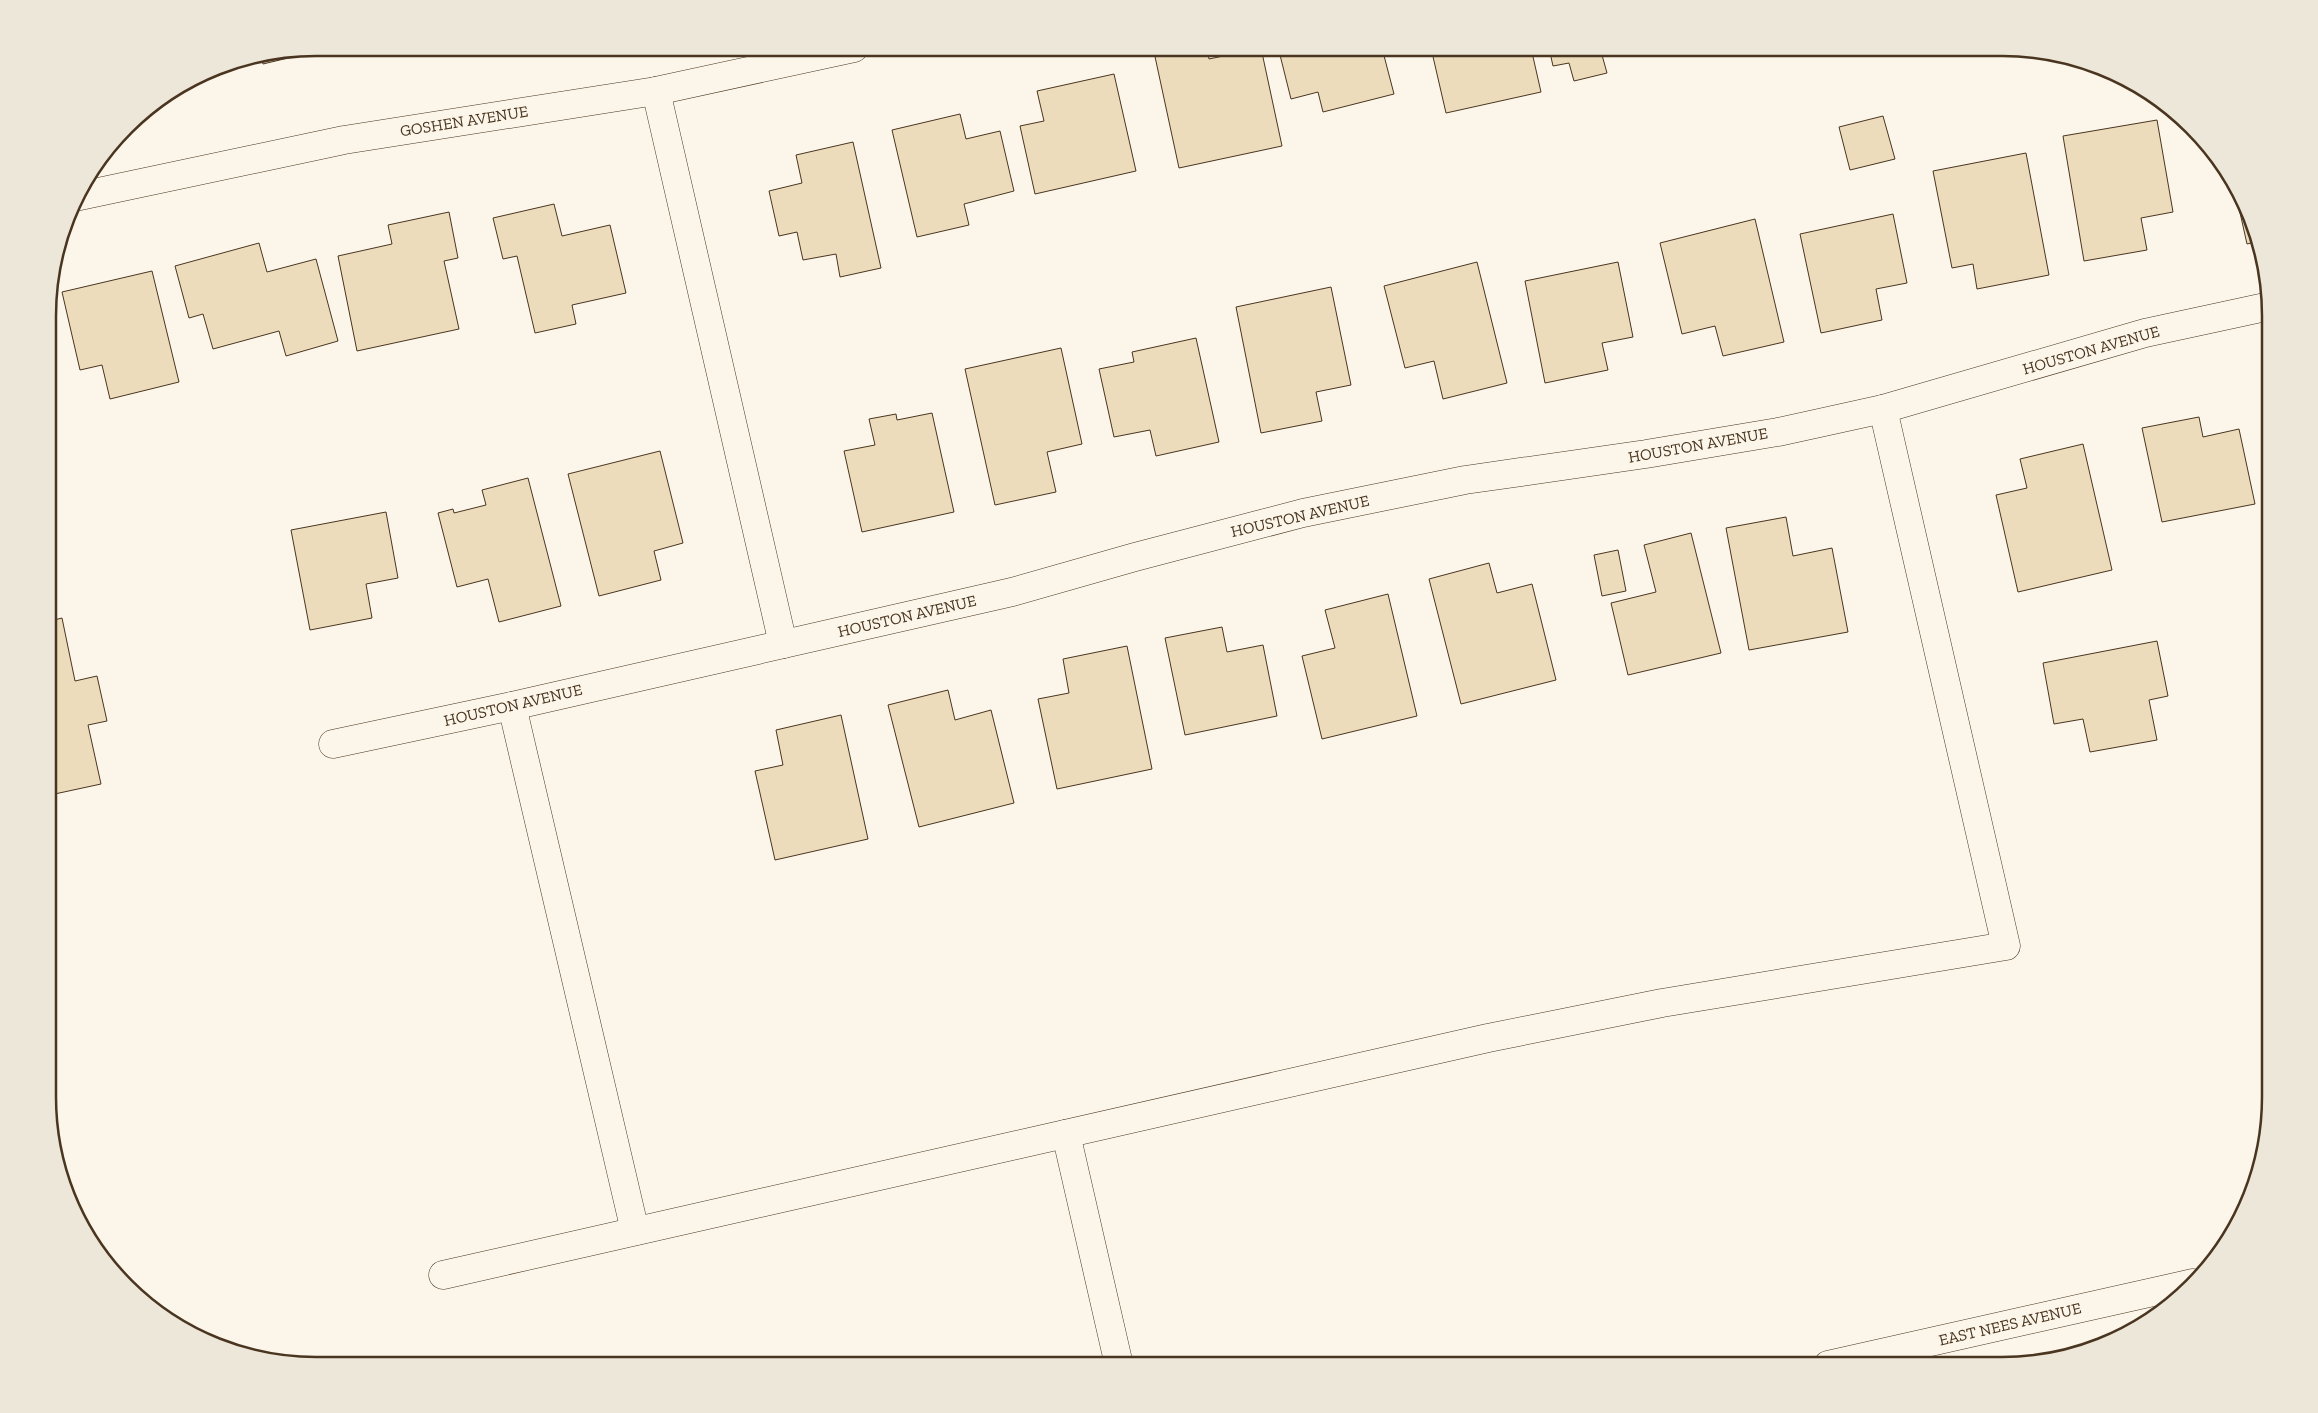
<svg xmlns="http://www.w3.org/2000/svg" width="2318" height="1413" viewBox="0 0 2318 1413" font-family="'Zilla Slab',serif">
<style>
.building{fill:#ecdcbc;stroke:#4a3520}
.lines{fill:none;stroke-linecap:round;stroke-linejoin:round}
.minor-casing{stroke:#4a3520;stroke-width:29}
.major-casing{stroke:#4a3520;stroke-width:29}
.minor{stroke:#fbf6e9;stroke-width:28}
.major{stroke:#fbf6e9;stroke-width:28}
.labels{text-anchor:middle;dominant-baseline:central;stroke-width:4;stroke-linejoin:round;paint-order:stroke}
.street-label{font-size:16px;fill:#4a3520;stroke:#fbf6e9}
.rim{fill:none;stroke:#4a3520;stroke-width:2.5}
</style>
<rect width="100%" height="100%" fill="#fbf6e9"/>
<g class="building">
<path d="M316 48H330L263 64 261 58Z"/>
<path d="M1174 48H1207L1209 59 1261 48 1282 146 1179 168 1154 52Z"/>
<path d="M1312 48H1382L1394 94 1323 112 1318 92 1291 99 1280 55Z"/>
<path d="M1431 48H1531L1541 92 1446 113Z"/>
<path d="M1549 48H1633L1602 55 1607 73 1574 81 1569 63 1553 66Z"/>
<path d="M1114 74 1136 171 1035 194 1020 126 1044 121 1037 91Z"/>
<path d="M960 114 966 139 1000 131 1014 191 964 204 969 225 917 237 892 130Z"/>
<path d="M1883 116 1895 159 1850 170 1839 127Z"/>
<path d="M2157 120 2173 212 2141 218 2147 250 2084 261 2063 136Z"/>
<path d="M853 142 881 268 840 277 836 254 803 260 797 232 779 236 769 191 802 183 796 155Z"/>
<path d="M2026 153 2049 275 1977 289 1973 264 1952 268 1933 171Z"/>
<path d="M2233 181 2235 182 2259 241 2247 244Z"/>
<path d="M554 204 562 236 610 225 626 293 572 305 576 324 535 333 517 256 503 259 493 218Z"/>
<path d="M449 212 458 258 444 261 459 329 357 351 338 256 392 244 388 225Z"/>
<path d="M1893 214 1907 283 1876 289 1882 320 1821 333 1800 234Z"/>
<path d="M1755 219 1784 342 1723 356 1715 326 1682 334 1660 243Z"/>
<path d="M259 243 267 272 316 259 338 341 286 356 279 331 213 349 203 314 189 318 175 266Z"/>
<path d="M1477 262 1507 383 1443 399 1434 361 1405 368 1384 286Z"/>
<path d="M1618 262 1633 337 1602 343 1608 370 1545 383 1525 281Z"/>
<path d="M152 271 179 382 110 399 102 365 80 370 62 292Z"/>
<path d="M1331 287 1351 385 1316 392 1322 421 1261 433 1236 307Z"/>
<path d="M1196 338 1219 442 1156 456 1150 430 1114 437 1099 369 1134 362 1132 352Z"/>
<path d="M1061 348 1082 444 1047 452 1056 492 995 505 965 369Z"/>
<path d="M932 413 954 512 862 532 844 451 875 445 869 419 896 414 897 420Z"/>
<path d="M2199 417 2203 437 2239 429 2255 504 2162 522 2142 428Z"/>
<path d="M2083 444 2112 570 2018 592 1996 495 2027 488 2020 459Z"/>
<path d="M660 451 683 543 654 551 661 580 599 596 568 474Z"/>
<path d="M528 478 561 606 499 622 488 579 457 587 438 513 453 509 454 513 486 505 482 490Z"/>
<path d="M386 512 398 578 366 584 372 618 310 630 291 530Z"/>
<path d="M1786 517 1793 556 1832 548 1848 632 1749 650 1726 528Z"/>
<path d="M1691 533 1721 653 1628 675 1611 603 1656 592 1644 545Z"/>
<path d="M1618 550 1626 591 1602 596 1594 555Z"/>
<path d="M1489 563 1497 593 1532 584 1556 680 1461 704 1429 579Z"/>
<path d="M1388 594 1417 716 1322 739 1302 656 1335 648 1325 610Z"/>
<path d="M62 618 75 681 97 676 107 721 88 725 101 784 50 795V621Z"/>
<path d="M1222 627 1227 652 1263 645 1277 716 1185 735 1165 638Z"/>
<path d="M2157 641 2168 696 2149 700 2157 740 2090 752 2083 719 2054 724 2043 663Z"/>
<path d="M1127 646 1152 769 1057 789 1038 699 1069 693 1063 659Z"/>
<path d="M948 690 955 720 991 710 1014 803 919 827 888 705Z"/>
<path d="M841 715 868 839 775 860 755 771 783 765 776 730Z"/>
</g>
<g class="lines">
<defs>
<g id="minor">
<path d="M656 91 783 644"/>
<path d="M75 197 344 140 656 91 854 48"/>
<path d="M512 706 635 1231"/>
<path d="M333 744 512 706 1012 592 1135 557 1303 513 1465 480 1646 454 1778 432 1883 409 2145 333 2270 306"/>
<path d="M1066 1134 1119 1365"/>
<path d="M443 1275 1488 1038 1662 1003 2006 946 1883 409"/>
</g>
<path id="major" d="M1828 1365 2193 1283"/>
</defs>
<use href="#minor" class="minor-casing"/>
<use href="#major" class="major-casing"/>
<use href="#minor" class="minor"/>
<use href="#major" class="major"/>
</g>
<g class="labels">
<g class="street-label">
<text transform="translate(464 121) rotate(-9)">GOSHEN AVENUE</text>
<text transform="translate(2091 350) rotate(-16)">HOUSTON AVENUE</text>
<text transform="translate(1698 445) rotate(-10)">HOUSTON AVENUE</text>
<text transform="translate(1300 516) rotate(-13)">HOUSTON AVENUE</text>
<text transform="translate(907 616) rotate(-13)">HOUSTON AVENUE</text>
<text transform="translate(513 705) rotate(-13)">HOUSTON AVENUE</text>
<text transform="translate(2010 1324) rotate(-13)">EAST NEES AVENUE</text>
</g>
</g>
<path d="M0 0H2318V1413H0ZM316 56H2002A260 260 0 0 1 2262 316V1097A260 260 0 0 1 2002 1357H316A260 260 0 0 1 56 1097V316A260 260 0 0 1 316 56Z" fill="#ede7d9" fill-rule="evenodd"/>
<path class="rim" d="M316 56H2002A260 260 0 0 1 2262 316V1097A260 260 0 0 1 2002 1357H316A260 260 0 0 1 56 1097V316A260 260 0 0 1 316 56Z"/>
</svg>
